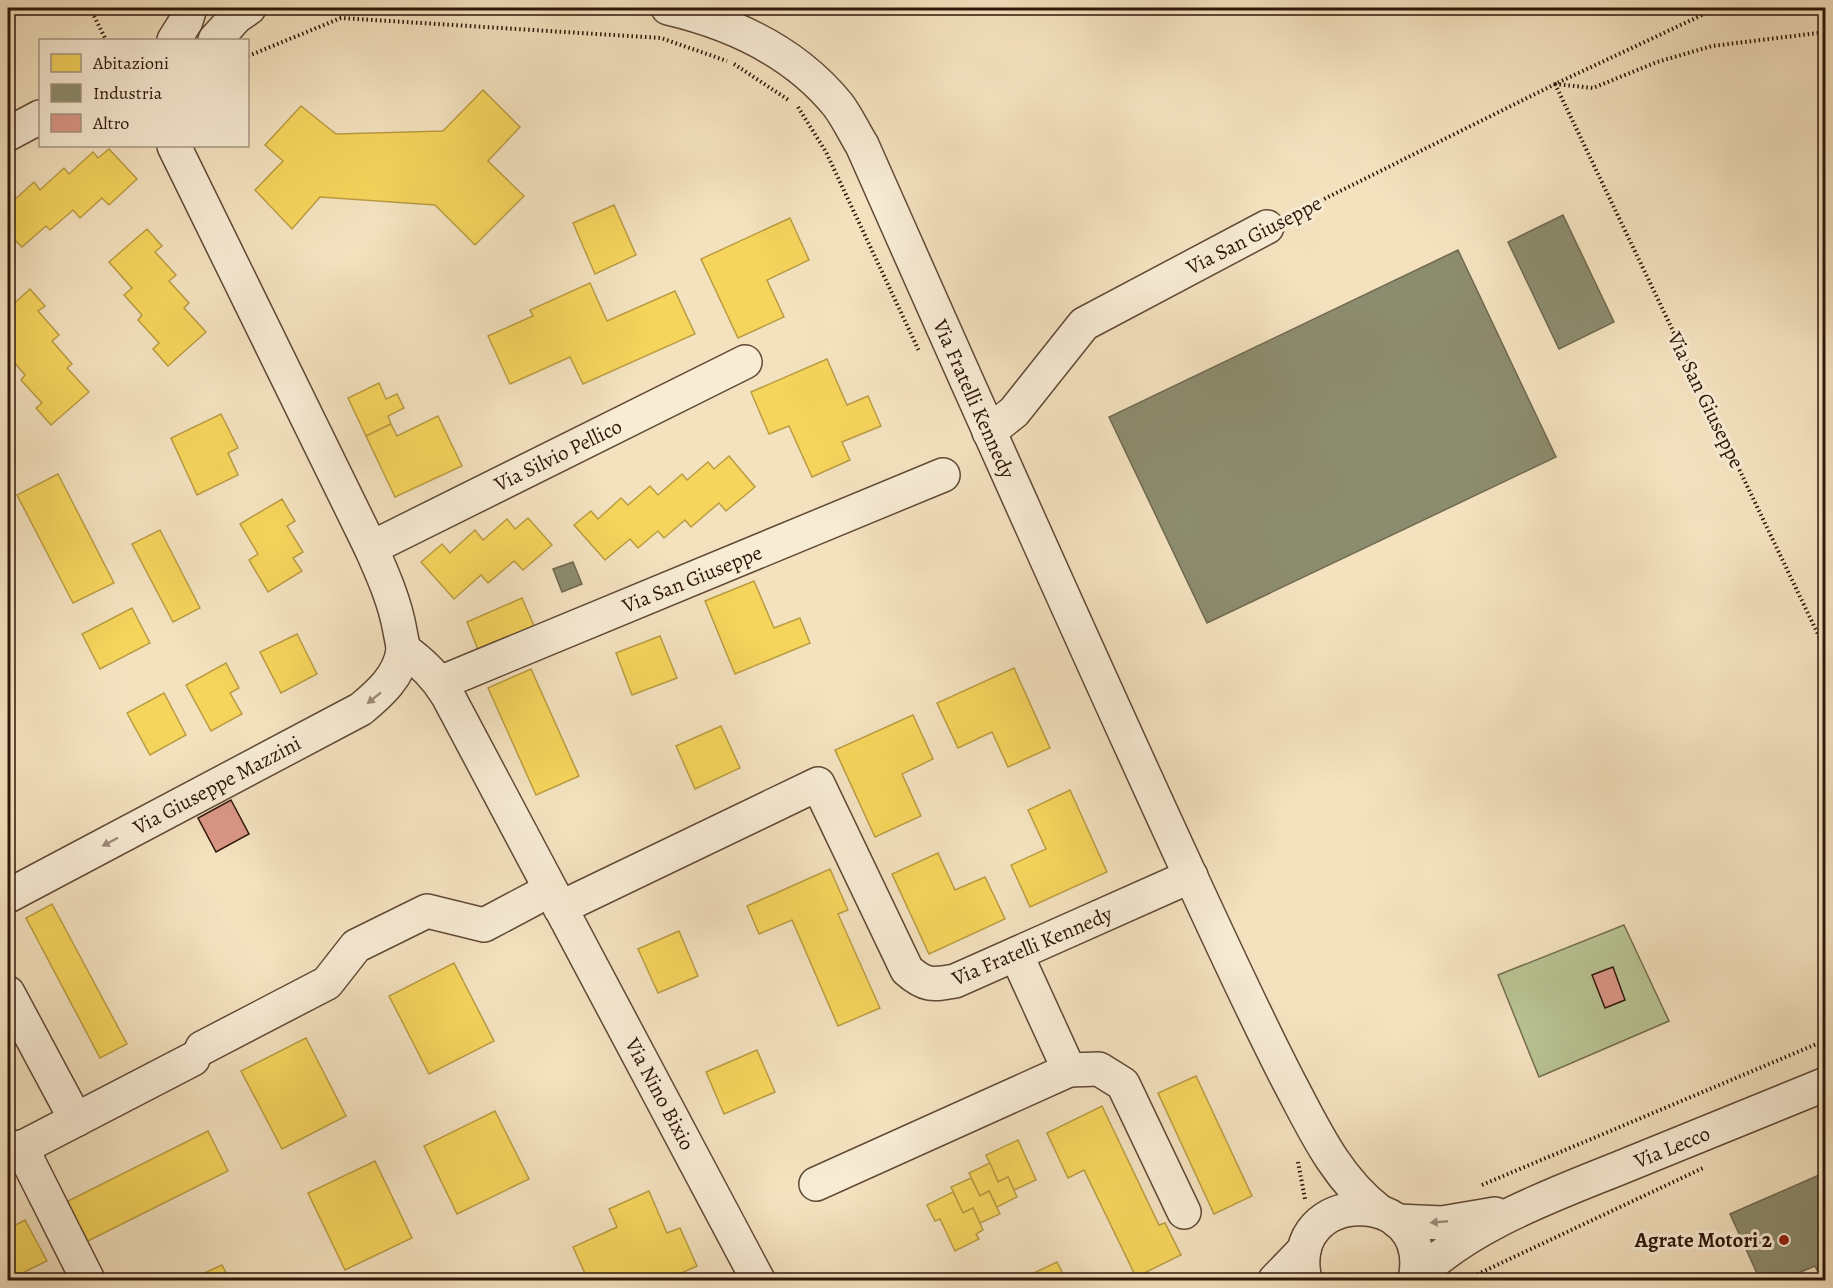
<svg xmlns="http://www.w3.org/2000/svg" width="1833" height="1288" viewBox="0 0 1833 1288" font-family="Alegreya,serif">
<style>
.green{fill:#b9c494;stroke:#746d4e;stroke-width:1.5}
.homes{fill:#f6d55c;stroke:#ba9c43;stroke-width:1.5}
.industry{fill:#8c8c6e;stroke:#706950;stroke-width:1.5}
.building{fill:#db9787;stroke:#2e1609;stroke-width:1.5}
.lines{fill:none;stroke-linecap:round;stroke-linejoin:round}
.minor-casing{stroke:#604936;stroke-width:36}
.path{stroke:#2e1609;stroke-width:4;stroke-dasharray:1.5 3;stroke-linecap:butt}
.minor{stroke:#f8ecd5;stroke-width:33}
.oneway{fill:#9d8c79}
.poi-dot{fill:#8f2418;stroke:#f8ecd5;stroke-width:2}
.labels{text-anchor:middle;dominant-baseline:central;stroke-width:6;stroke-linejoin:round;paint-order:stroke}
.street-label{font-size:21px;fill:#2e1609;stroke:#f8ecd5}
.poi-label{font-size:21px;font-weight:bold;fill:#2e1609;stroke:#f8ecd5;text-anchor:end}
</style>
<rect width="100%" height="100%" fill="#f4e2bf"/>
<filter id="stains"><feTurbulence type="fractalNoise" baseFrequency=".00333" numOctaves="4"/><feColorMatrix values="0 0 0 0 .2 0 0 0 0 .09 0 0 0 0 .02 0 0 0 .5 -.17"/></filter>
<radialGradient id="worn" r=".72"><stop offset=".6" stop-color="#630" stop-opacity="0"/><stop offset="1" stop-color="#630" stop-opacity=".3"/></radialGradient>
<path class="green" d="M1624 925 1669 1021 1539 1077 1498 975Z"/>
<g class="homes">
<path d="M483 90 520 127 488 161 524 196 475 245 435 205 320 197 292 229 255 190 283 161 265 145 301 106 336 134 443 131Z"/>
<path d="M109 149 137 179 109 205 102 198 80 218 73 210 50 230 46 226 22 247 16 241 8 249V197L12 202 34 182 40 190 64 168 69 174 93 152 98 158Z"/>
<path d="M614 205 636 255 595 274 573 223Z"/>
<path d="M790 218 809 260 767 280 784 317 738 338 701 259Z"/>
<path d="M147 229 162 246 155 252 176 275 169 281 189 303 184 308 206 332 168 366 153 349 159 343 138 320 142 315 124 295 132 288 109 262Z"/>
<path d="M590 283 607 321 675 291 695 334 583 384 570 357 510 384 488 336 533 316 530 310Z"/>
<path d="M30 289 45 306 38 311 59 335 52 341 72 364 67 368 89 392 51 425 36 408 42 403 21 380 25 375 8 355 15 348 8 339V309Z"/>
<path d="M827 359 847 405 868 396 881 426 842 442 850 460 812 477 789 426 769 434 751 392Z"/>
<path d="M379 383 386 399 397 394 404 408 388 416 391 424 366 436 348 398Z"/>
<path d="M221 414 238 448 228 453 238 475 197 495 171 438Z"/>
<path d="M438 416 462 466 395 497 366 436 391 424 397 436Z"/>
<path d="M729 456 755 487 726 511 719 503 691 527 685 520 664 538 658 531 638 548 630 539 605 560 574 525 591 511 598 519 621 498 628 505 650 486 658 495 682 474 687 480 708 462 714 469Z"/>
<path d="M58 474 114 583 73 603 17 495Z"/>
<path d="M282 499 295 521 287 526 303 552 293 558 302 571 268 592 249 560 258 554 240 524Z"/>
<path d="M528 518 552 545 523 570 514 561 488 583 481 575 454 599 421 562 442 544 450 553 475 530 483 540 507 519 515 529Z"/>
<path d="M160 530 200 608 173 622 132 544Z"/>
<path d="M754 581 774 628 800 618 810 643 735 674 705 601Z"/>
<path d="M522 598 535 628 479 652 467 622Z"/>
<path d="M132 608 150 643 100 669 82 634Z"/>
<path d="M297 634 317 674 281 693 260 652Z"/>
<path d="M660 636 677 678 632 695 616 653Z"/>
<path d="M226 663 239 688 230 693 242 714 211 731 186 685Z"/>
<path d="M1014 668 1050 748 1008 767 992 732 958 748 937 703Z"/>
<path d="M531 669 579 776 536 795 488 688Z"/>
<path d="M164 693 186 735 150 755 127 713Z"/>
<path d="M913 715 933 759 902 774 921 816 875 837 835 750Z"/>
<path d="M721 726 740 768 695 789 676 746Z"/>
<path d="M1070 790 1107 872 1030 907 1011 865 1046 849 1028 810Z"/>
<path d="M938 853 955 890 985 877 1005 919 929 954 892 874Z"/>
<path d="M830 869 848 910 838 914 880 1008 838 1026 792 920 759 934 747 906Z"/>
<path d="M52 904 127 1044 100 1058 26 918Z"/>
<path d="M679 931 698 976 658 993 638 949Z"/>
<path d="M454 963 494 1041 429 1074 389 996Z"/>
<path d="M306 1038 346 1116 282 1149 241 1071Z"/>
<path d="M757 1050 775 1092 724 1114 706 1072Z"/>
<path d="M1196 1076 1252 1196 1214 1214 1158 1093Z"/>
<path d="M1102 1106 1159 1225 1165 1223 1181 1255 1136 1277 1084 1170 1068 1178 1047 1133Z"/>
<path d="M495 1111 529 1179 457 1214 424 1146Z"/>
<path d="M208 1131 228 1171 86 1242 66 1202Z"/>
<path d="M1018 1140 1036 1180 1014 1190 1008 1177 998 1182 986 1155Z"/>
<path d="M375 1161 412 1238 345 1270 308 1193Z"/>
<path d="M990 1163 998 1182 1008 1177 1017 1197 997 1207 989 1191 980 1196 969 1173Z"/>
<path d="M971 1178 980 1196 989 1191 1000 1214 980 1223 973 1208 963 1213 951 1187Z"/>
<path d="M649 1191 667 1233 680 1228 697 1266 666 1280H608L605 1274 588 1280 573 1247 617 1227 609 1209Z"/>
<path d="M953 1192 963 1213 973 1208 983 1230 976 1234 979 1239 955 1251 940 1219 935 1221 927 1205Z"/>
<path d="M25 1220 47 1261 8 1280V1229Z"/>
<path d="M1057 1262 1066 1280H1019Z"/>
<path d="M222 1265 230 1280H189Z"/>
</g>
<g class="industry">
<path d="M1563 215 1614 322 1559 349 1508 242Z"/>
<path d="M1458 250 1556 457 1207 623 1109 417Z"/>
<path d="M573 562 582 584 562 592 553 569Z"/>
<path d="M1826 1172V1280H1822L1815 1266 1782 1280H1760L1730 1214Z"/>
</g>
<g class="building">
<path d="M231 800 249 834 216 852 198 818Z"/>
<path d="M1613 967 1625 1000 1605 1008 1592 975Z"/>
</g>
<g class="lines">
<defs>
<g id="minor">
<path d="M668 8C732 23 795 52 838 105 847 117 854 132 862 145 970 389 1078 632 1190 875 1222 944 1253 1012 1288 1080 1313 1127 1335 1177 1379 1211"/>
<path d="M174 40 186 21 190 8"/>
<path d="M215 40 236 17 249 8"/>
<path d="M8 134 40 117"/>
<path d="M989 432 1014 412 1084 324 1267 227"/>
<path d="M371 548 745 362"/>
<path d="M403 649C422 663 436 676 448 696L758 1280"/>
<path d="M440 683 943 475"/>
<path d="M8 896 361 709C379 694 400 676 403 650 403 644 401 637 400 631 395 602 383 575 371 548L174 146"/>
<path d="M560 908 818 784 907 970C925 986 932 985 955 981L1191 876"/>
<path d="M1016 954 1069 1070 1099 1069 1123 1084 1184 1212"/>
<path d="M8 993 76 1120"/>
<path d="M202 1048 327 983 356 946 427 911 484 925 550 890"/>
<path d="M21 1147 88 1280"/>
<path d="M8 1155 193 1059"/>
<path d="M816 1184 1069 1070"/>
<path d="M1397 1221 1442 1223 1495 1214"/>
<path d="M1415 1279C1468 1225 1553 1195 1622 1167 1690 1140 1758 1112 1826 1084"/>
<path d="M1275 1280 1304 1250"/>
<path d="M1305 1280C1283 1186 1435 1184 1415 1280"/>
</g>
</defs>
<use href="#minor" class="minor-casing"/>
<g class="path">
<path d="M90 8 106 40"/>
<path d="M248 56 341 18 661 38 727 61"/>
<path d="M734 64 790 101"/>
<path d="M1555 84 1826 651"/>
<path d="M1555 84 1593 88 1657 62 1712 46 1826 32"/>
<path d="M798 107 826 152 919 351"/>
<path d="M1292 215 1555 84 1717 8"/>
<path d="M1298 1162 1305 1199"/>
<path d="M1482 1185 1826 1040"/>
<path d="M1465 1280 1703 1168"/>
</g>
<use href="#minor" class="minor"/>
</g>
<defs><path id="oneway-solid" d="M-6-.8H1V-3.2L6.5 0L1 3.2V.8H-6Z" transform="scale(1.5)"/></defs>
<g class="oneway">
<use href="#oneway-solid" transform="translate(374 698) rotate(141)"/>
<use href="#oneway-solid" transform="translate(110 842) rotate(152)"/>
<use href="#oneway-solid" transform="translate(1439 1222) rotate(175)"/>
</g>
<circle class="poi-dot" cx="1784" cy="1240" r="6"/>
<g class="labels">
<g class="street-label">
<text transform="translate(1254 235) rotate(-27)">Via San Giuseppe</text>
<text transform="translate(974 399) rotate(66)">Via Fratelli Kennedy</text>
<text transform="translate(1706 400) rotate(64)">Via San Giuseppe</text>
<text transform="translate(558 455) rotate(-26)">Via Silvio Pellico</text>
<text transform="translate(692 579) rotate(-22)">Via San Giuseppe</text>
<text transform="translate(217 785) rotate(-28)">Via Giuseppe Mazzini</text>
<text transform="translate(1032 946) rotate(-23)">Via Fratelli Kennedy</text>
<text transform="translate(660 1094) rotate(62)">Via Nino Bixio</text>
<text transform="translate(1672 1147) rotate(-22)">Via Lecco</text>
</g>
<g class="poi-label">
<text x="1772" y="1240">Agrate Motori 2</text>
</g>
</g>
<rect width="1833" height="1288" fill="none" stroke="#f4e2bf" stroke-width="30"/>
<rect x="9" y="9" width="1815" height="1270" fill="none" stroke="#2e1609" stroke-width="3"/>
<rect x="15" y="15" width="1803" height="1258" fill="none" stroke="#2e1609" stroke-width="1.5"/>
<rect x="39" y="39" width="210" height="108" fill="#f8ecd5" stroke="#a79683" stroke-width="1.5"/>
<rect x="51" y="54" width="30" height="18" fill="#f6d55c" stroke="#a79683" stroke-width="1.5"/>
<text x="93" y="69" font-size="18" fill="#2e1609">Abitazioni</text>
<rect x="51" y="84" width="30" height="18" fill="#8c8c6e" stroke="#a79683" stroke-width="1.5"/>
<text x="93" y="99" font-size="18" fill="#2e1609">Industria</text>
<rect x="51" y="114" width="30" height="18" fill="#db9787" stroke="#a79683" stroke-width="1.5"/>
<text x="93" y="129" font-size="18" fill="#2e1609">Altro</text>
<rect width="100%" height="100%" filter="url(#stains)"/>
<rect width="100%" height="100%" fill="url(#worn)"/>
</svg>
